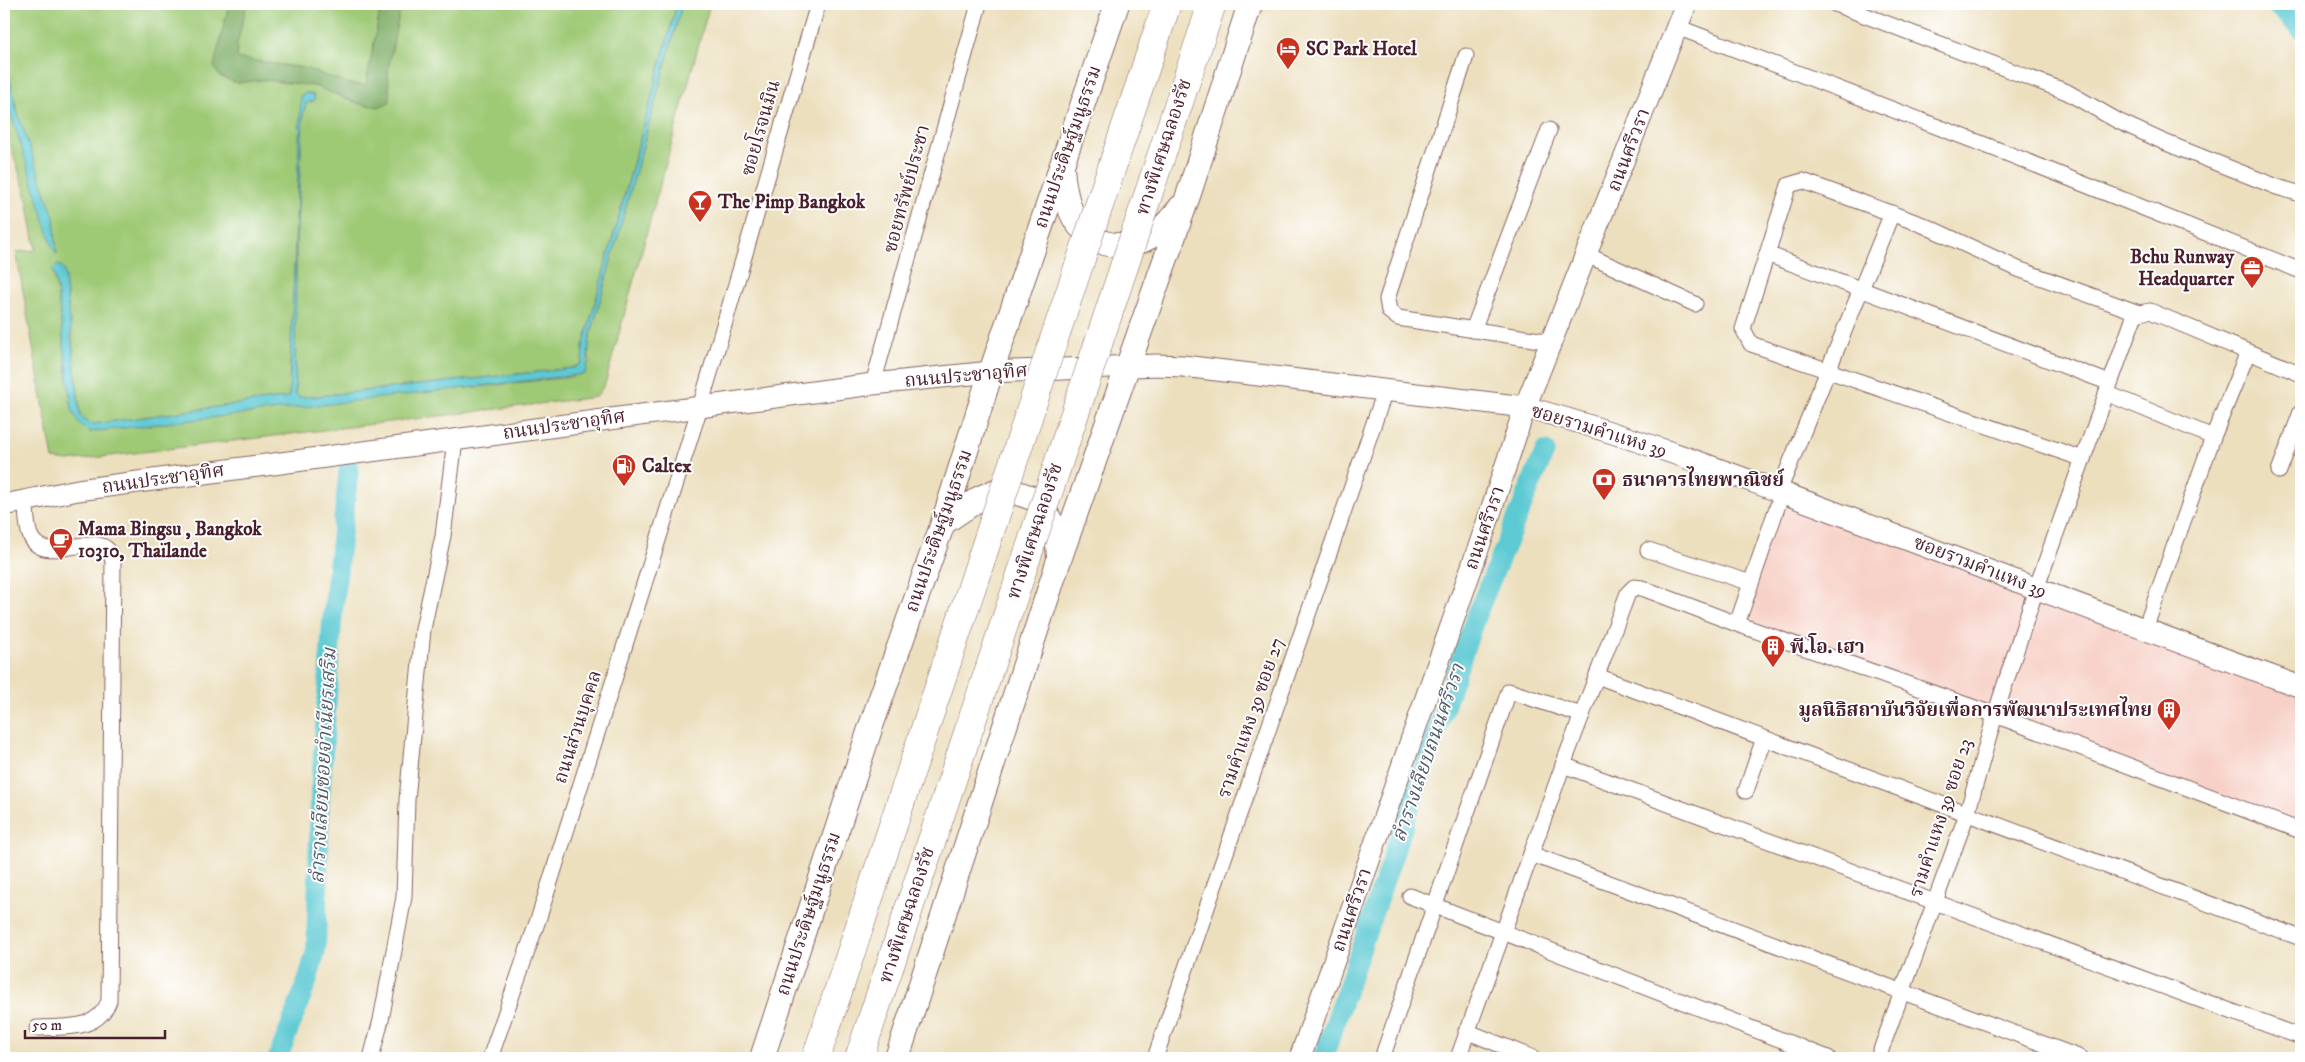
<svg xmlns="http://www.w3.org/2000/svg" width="2305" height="1062" viewBox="0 0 2305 1062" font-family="'IM FELL DW Pica','Noto Serif Thai',serif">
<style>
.built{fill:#f7d1c7}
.green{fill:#9ec975;stroke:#747450}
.forest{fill:#7ead66;stroke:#646648}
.water{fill:#5cc9d3;stroke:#53747f}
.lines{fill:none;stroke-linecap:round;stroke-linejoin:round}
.canal{stroke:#5cc9d3;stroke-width:20}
.street-casing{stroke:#83625e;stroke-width:17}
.secondary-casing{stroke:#83625e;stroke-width:23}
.primary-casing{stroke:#83625e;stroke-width:26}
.street{stroke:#fff;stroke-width:15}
.secondary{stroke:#fff;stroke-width:21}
.primary{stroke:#fff;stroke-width:24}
.highway-bridge-casing{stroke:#83625e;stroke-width:29;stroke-linecap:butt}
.highway-bridge{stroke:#fff;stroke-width:28}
.labels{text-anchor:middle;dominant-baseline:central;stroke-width:4;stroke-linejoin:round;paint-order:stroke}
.poi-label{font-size:19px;font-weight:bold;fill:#4a1f2b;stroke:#fff;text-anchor:start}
.street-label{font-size:19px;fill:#4a1f2b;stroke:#fff}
.water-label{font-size:20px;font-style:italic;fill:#505a66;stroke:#fff}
</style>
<rect width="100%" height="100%" fill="#fff"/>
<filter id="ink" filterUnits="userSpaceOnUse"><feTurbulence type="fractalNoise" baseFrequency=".02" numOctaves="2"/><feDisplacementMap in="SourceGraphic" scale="10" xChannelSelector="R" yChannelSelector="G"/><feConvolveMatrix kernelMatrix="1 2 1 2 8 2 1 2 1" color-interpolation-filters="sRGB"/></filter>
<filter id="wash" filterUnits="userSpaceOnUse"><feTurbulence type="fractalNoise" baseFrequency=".0096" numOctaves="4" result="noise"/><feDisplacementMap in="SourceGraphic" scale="20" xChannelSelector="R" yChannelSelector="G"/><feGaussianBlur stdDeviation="1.12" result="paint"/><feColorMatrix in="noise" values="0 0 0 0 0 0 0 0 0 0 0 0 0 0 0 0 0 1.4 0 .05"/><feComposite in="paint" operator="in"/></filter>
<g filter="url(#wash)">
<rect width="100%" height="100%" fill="#ecdfbe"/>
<path class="built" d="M1782 493 2301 687V831L1737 624Z"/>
<path class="green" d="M4 4H677L583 347 582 363 573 368 318 396 300 397 295 394 296 244 303 115 306 103 314 100V95L307 93 301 95 289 397 94 424 86 422 80 414 65 277 61 266 53 270 57 289 72 410 90 432 331 402 572 377 590 362 587 349 591 333 682 4H710L605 384 596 397 68 461 53 459 16 252 36 250 26 194 4 124V88L6 98 17 111 4 54Z"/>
<path class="forest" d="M229 4H247L237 43V58L304 68 350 84 366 85 381 4H401L388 70 390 102 378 107 360 104 314 86 264 80 237 83 219 76 214 66Z"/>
<g class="water">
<path d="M677 4H682L591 333C587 349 590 359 585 374L90 432 80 425 72 410 57 289 53 270 57 265 61 266 64 270 80 414 86 422 94 424 289 397 301 95 306 93 314 95V101L306 103 303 115 296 244 295 394 300 397 318 396 573 368 582 363 583 347Z"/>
<path d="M4 54 17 111 54 217 57 254 53 248 6 98 4 88Z"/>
</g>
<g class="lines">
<g class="canal">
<path d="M2275 4 2301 29"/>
<path d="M278 1058 307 982 316 951 320 799 332 622 349 468"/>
<path d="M1323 1058 1476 616 1545 451"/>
</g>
</g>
</g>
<g filter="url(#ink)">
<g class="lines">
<defs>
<g id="street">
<path d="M1835 4 2067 92 2118 121 2164 142 2277 187 2301 194"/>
<path d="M1677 27 2006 153 2301 271"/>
<path d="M1466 56 1387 299 1389 311 1398 318 1552 342"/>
<path d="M1767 254 2110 383"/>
<path d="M1587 255 1695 304"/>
<path d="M1473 330 1549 130"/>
<path d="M873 384 979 4"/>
<path d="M2106 393 2213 437"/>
<path d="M2083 459 1751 344 1743 329 1789 185 1803 181 1923 225 2018 269 2139 313"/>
<path d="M2279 471 2301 412"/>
<path d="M1779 491 1892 213"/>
<path d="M25 500C27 511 26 525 30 535 44 571 105 521 113 561L109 1001C97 1032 65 1026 37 1028"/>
<path d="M1648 550 1751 583"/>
<path d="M1737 624 1782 493"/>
<path d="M2145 629 2213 437 2248 352"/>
<path d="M1597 676 2301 938"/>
<path d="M1563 765 2301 1037"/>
<path d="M1746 791 1764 738"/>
<path d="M1531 854 2081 1058"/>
<path d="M1410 896 1828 1058"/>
<path d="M1466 1031 1533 1058"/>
<path d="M371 1058 381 1020 404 897 407 800 423 629 443 536 455 440"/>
<path d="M490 1058 539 917 700 407 818 4"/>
<path d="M1155 1058 1385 391"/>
<path d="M1382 1058 1509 691 1582 715"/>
<path d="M1458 1058 1563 765 1628 593 1634 587 1642 588 1737 624 1995 715 2301 831"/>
<path d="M1878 1058 1967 814 1995 715 2036 589 2134 317 2139 313 2150 311 2301 374"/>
</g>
<g id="secondary">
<path d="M4 505 78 490 873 384 991 372 1157 365 1183 366 1525 407C1647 440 1764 486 1882 530 2021 583 2161 636 2301 687"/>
<path d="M1300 1058 1484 532 1525 407 1686 4"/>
</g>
<g id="primary">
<path d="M1062 168C1063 181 1065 194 1069 206 1082 246 1123 256 1156 233 1166 226 1173 217 1180 208"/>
<path d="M943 523 980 498 1003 488 1038 500 1057 532 1059 558"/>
<path d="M762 1058 871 726 943 523 991 372 1117 4"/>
<path d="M897 1058 1059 560 1189 193 1250 4"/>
</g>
</defs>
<use href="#street" class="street-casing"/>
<use href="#secondary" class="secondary-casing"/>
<use href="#primary" class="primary-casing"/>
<use href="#street" class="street"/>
<use href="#secondary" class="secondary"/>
<use href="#primary" class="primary"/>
<defs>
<g id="highway-bridge">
<path d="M816 1058 1050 351 1167 4"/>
<path d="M859 1058 1212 4"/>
</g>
</defs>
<use href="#highway-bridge" class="highway-bridge-casing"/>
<use href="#highway-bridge" class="highway-bridge"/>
</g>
</g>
<defs>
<symbol id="hotel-pin" viewBox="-11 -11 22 30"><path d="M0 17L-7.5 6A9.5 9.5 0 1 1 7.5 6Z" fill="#c8321e" stroke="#fff"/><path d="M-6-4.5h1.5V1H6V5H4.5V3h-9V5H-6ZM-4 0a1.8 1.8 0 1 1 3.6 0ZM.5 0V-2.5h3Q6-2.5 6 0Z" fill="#fff"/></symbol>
<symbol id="bar-pin" viewBox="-11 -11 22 30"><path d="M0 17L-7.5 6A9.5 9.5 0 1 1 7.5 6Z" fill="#c8321e" stroke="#fff"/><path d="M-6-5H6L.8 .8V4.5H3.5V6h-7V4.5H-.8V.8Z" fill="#fff"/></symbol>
<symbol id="office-pin" viewBox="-11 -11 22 30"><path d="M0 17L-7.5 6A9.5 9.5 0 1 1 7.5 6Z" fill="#c8321e" stroke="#fff"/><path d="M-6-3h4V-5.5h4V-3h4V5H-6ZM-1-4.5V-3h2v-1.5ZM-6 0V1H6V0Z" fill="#fff"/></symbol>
<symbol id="fuel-pin" viewBox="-11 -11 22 30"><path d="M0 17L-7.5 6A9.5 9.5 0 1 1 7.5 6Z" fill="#c8321e" stroke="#fff"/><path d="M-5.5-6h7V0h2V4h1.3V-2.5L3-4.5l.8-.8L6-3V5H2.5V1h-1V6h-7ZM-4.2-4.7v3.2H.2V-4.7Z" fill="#fff"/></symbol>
<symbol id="bank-pin" viewBox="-11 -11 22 30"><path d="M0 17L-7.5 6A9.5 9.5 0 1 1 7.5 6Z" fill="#c8321e" stroke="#fff"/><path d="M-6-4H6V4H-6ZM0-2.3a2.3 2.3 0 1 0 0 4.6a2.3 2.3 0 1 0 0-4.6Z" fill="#fff"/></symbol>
<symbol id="cafe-pin" viewBox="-11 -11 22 30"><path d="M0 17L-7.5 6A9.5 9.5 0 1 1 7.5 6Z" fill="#c8321e" stroke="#fff"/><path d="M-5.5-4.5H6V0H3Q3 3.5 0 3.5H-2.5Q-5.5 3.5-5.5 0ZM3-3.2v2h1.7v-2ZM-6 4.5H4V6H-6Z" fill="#fff"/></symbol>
<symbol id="building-pin" viewBox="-11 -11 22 30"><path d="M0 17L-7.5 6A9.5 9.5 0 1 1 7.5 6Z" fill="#c8321e" stroke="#fff"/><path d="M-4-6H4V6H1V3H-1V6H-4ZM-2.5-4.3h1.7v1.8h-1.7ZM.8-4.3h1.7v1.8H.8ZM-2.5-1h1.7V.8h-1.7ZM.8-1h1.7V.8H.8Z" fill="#fff"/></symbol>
</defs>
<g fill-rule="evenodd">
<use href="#hotel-pin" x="1274" y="35" width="28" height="38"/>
<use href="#bar-pin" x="686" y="188" width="28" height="38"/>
<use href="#office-pin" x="2238" y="254" width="28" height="38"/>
<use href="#fuel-pin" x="610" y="452" width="28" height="38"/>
<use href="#bank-pin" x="1590" y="466" width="28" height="38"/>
<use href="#cafe-pin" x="47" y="526" width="28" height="38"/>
<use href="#building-pin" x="1759" y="633" width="28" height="38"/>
<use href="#building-pin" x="2155" y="696" width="28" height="38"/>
</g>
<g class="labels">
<g class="poi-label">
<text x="1306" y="49">SC Park Hotel</text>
<text x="718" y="202">The Pimp Bangkok</text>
<text x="2234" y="257" text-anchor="end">Bchu Runway<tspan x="2234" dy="22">Headquarter</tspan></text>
<text x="642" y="466">Caltex</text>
<text x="1622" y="480">ธนาคารไทยพาณิชย์</text>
<text x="78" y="529">Mama Bingsu , Bangkok<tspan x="78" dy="22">10310, Thaïlande</tspan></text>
<text x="1790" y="647">พี.โอ. เฮา</text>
<text x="2152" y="710" text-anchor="end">มูลนิธิสถาบันวิจัยเพื่อการพัฒนาประเทศไทย</text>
</g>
<g class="street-label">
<text transform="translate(761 128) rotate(-74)">ซอยโรจนมิน</text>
<text transform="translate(1068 147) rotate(-71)">ถนนประดิษฐ์มนูธรรม</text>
<text transform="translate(1164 147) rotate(-72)">ทางพิเศษฉลองรัช</text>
<text transform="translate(1629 150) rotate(-69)">ถนนศรีวรา</text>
<text transform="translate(907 189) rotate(-75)">ซอยทรัพย์ประชา</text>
<text transform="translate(966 376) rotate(-5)">ถนนประชาอุทิศ</text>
<text transform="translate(564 425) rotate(-8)">ถนนประชาอุทิศ</text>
<text transform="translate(1599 431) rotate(17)">ซอยรามคำแหง 39</text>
<text transform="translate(163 479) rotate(-8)">ถนนประชาอุทิศ</text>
<text transform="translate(1485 528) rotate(-71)">ถนนศรีวรา</text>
<text transform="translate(939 531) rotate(-71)">ถนนประดิษฐ์มนูธรรม</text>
<text transform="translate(1035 531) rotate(-72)">ทางพิเศษฉลองรัช</text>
<text transform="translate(1980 567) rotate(21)">ซอยรามคำแหง 39</text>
<text transform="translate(1251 718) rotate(-71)">รามคำแหง 39 ซอย 27</text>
<text transform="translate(578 727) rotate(-72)">ถนนส่วนบุคคล</text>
<text transform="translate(1941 818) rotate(-72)">รามคำแหง 39 ซอย 23</text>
<text transform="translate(1352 910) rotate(-71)">ถนนศรีวรา</text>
<text transform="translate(809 914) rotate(-72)">ถนนประดิษฐ์มนูธรรม</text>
<text transform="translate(907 915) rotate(-72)">ทางพิเศษฉลองรัช</text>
</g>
<g class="water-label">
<text transform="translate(1429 753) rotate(-71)">ลำรางเลียบถนนศรีวรา</text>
<text transform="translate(324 766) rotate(-87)">ลำรางเลียบซอยจำเนียรเสริม</text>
</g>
</g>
<rect width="2305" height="1062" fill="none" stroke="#fff" stroke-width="20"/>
<path d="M25 1030v8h140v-8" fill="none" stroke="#4a1f2b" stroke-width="2.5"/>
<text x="32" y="1030" font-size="15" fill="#4a1f2b" stroke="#ffffff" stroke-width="4" paint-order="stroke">50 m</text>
</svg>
